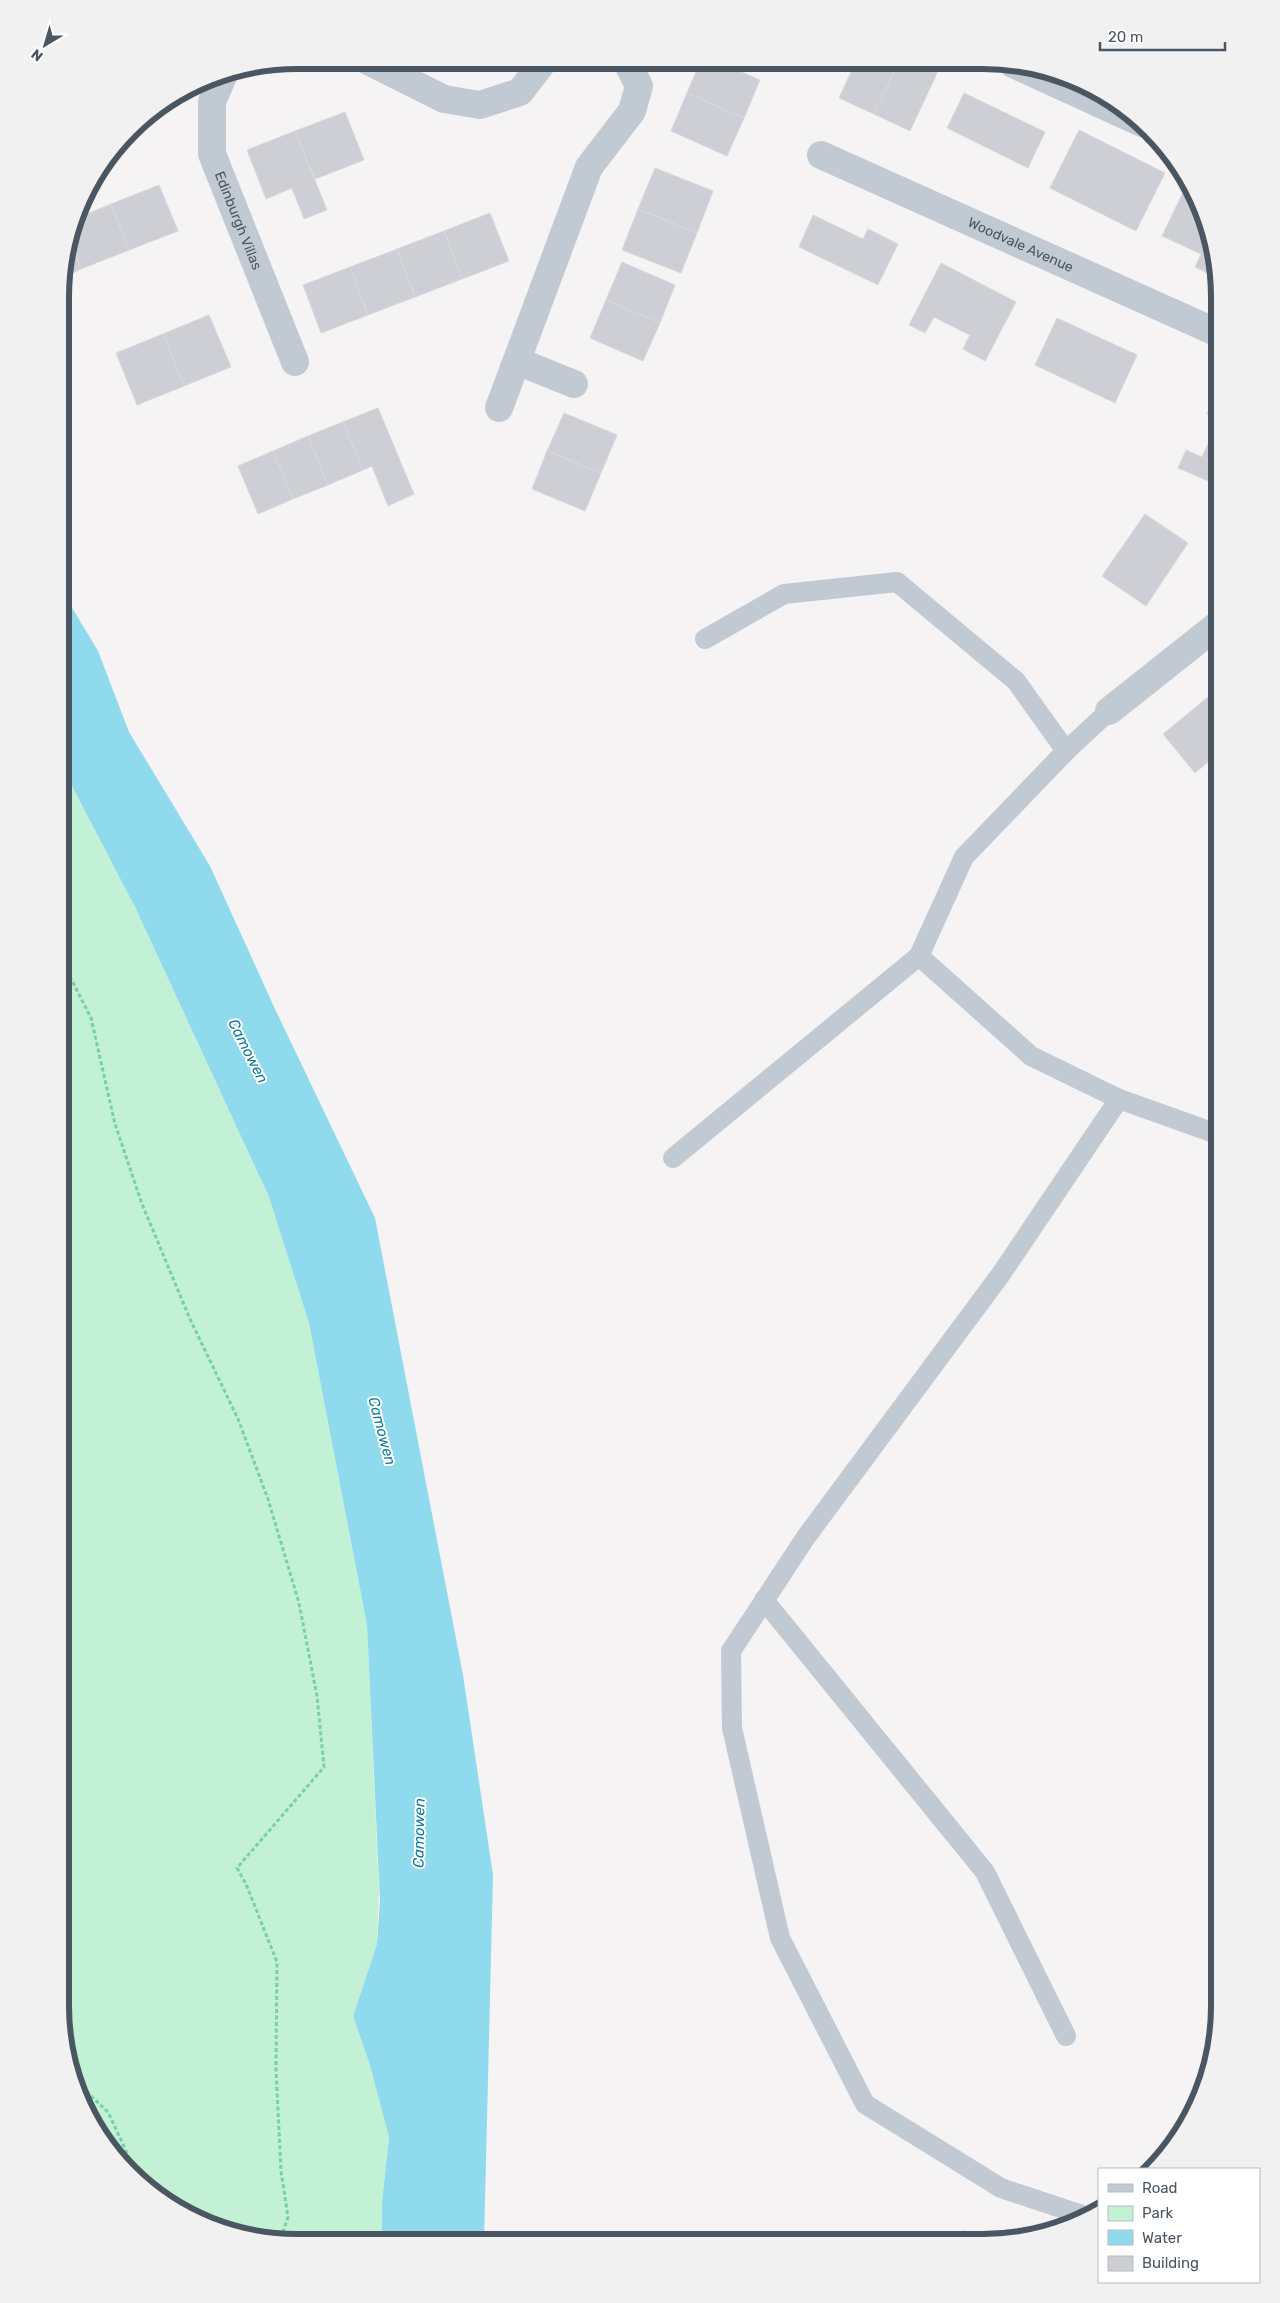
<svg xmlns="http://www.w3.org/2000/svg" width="1280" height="2303" viewBox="0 0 1280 2303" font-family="Rubik,sans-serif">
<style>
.green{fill:#c3f1d5}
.water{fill:#90daee}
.building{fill:#cdcfd5;stroke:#d7d9de}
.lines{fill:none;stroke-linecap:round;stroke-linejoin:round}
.path{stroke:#7ad0a6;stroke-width:3;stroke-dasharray:4 2.5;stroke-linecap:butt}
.service{stroke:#c1cad2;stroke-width:20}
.minor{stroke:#c1cad2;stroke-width:28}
.labels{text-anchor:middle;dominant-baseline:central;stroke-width:4;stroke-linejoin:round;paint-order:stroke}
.street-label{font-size:14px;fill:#4a5661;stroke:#fff}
.water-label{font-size:15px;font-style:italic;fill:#0c7c9b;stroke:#fff}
.rim{fill:none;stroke:#4a5661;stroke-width:6}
</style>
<rect width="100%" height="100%" fill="#f5f3f3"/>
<path class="green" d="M61 765 136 909 269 1197 309 1323 367 1625 379 1891 377 1944 353 2016 369 2062 389 2137 382 2202V2241H266L206 2225 153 2194 100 2138 73 2082 60 2006Z"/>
<path class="water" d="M62 591 98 651 129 732 210 866 275 1009 375 1218 463 1675 493 1875 484 2242 382 2241V2202L389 2137 369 2062 353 2016 377 1944 380 1901 367 1625 309 1323 269 1197 136 909 61 765Z"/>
<g class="building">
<path d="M700 62 721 63 760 80 744 118 687 93Z"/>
<path d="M855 63 898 64 874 114 839 98Z"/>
<path d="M898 64H927L939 69 910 131 874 114Z"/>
<path d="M687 93 744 118 727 156 671 131Z"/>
<path d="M964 93 1045 132 1028 168 947 128Z"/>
<path d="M345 112 364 160 315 179 295 131Z"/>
<path d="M1079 130 1165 173 1136 231 1050 188Z"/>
<path d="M295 131 327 210 304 219 292 188 266 199 247 150Z"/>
<path d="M655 168 713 191 697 233 638 209Z"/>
<path d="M1188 182 1207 221 1217 277 1195 267 1201 254 1162 236Z"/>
<path d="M159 185 178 231 129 250 111 204Z"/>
<path d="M111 204 129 250 81 269 70 241 77 218Z"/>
<path d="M638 209 697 233 681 273 622 250Z"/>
<path d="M490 213 509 261 462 279 444 231Z"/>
<path d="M813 215 863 239 868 229 898 244 878 285 799 247Z"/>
<path d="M444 231 462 279 415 297 397 249Z"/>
<path d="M70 241 81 269 62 277V267Z"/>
<path d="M397 249 415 297 368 315 350 267Z"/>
<path d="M622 262 675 285 660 323 606 300Z"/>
<path d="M941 263 1016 302 985 361 963 349 970 335 934 317 925 333 909 325Z"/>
<path d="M350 267 368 315 321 333 303 285Z"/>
<path d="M606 300 660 323 643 361 590 338Z"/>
<path d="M209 315 231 367 184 386 163 334Z"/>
<path d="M1057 318 1137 355 1115 403 1035 365Z"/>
<path d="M163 334 184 386 137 405 116 353Z"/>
<path d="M1215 396 1220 398V486L1178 468 1186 450 1202 457 1219 420 1207 414Z"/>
<path d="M378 408 414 494 388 506 372 466 363 470 343 422Z"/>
<path d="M564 413 617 435 601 473 547 451Z"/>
<path d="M343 422 363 470 328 485 308 436Z"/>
<path d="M308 436 328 485 293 499 273 451Z"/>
<path d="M273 451 293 499 258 514 238 466Z"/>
<path d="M547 451 601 473 585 511 532 489Z"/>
<path d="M1145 514 1188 543 1146 606 1102 576Z"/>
<path d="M1213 693 1220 702V764L1214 757 1195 773 1163 734Z"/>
<path d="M964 2230 976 2243H951Z"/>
</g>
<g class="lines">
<g class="path">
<path d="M61 959 91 1018 115 1124 142 1204 190 1319 238 1419 268 1499 299 1603 317 1696 324 1767 237 1868 246 1884 277 1962 276 2070 281 2171 288 2217 280 2241"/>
<path d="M72 2078 108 2112 139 2179"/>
</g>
<g class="service">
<path d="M705 639 784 594 897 582 1016 681 1066 751 964 857 919 956"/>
<path d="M1066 751 1109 711"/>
<path d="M673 1158 919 956 1031 1056 1119 1099"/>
<path d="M764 1600 985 1872 1066 2036"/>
<path d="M1085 2216 1001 2188 865 2104 780 1938 732 1728 731 1651 806 1537 1001 1274 1119 1099 1220 1135"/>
</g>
<g class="minor">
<path d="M366 60 444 99 480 105 520 92 543 62"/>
<path d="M1013 64 1142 123"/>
<path id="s1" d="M224 74 212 102V154L295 362"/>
<path id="s2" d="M821 155 1220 334"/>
<path d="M517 361 574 384"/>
<path d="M499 408 589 167 632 111 639 86 627 62"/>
<path d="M1109 711 1220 623"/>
</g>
</g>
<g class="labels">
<g class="street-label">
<text stroke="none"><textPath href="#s1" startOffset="154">Edinburgh Villas</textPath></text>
<text stroke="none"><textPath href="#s2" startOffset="219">Woodvale Avenue</textPath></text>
</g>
<g class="water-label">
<text transform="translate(248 1051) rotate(63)">Camowen</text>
<text transform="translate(382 1431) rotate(75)">Camowen</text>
<text transform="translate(419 1833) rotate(-89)">Camowen</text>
</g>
</g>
<path d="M0 0H1280V2303H0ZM297 69H983A228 228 0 0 1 1211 297V2006A228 228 0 0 1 983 2234H297A228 228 0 0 1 69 2006V297A228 228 0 0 1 297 69Z" fill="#f1f1f2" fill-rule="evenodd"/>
<path class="rim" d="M297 69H983A228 228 0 0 1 1211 297V2006A228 228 0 0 1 983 2234H297A228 228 0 0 1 69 2006V297A228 228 0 0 1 297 69Z"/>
<rect x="1098" y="2168" width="162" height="115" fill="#ffffff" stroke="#b7bbc0"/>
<rect x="1108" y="2184" width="25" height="8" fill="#c1cad2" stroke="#b7bbc0"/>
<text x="1142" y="2193" font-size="15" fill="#4a5661">Road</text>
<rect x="1108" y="2206" width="25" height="15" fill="#c3f1d5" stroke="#b7bbc0"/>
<text x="1142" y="2218" font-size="15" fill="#4a5661">Park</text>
<rect x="1108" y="2230" width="25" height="15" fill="#90daee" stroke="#b7bbc0"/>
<text x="1142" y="2243" font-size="15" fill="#4a5661">Water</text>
<rect x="1108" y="2256" width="25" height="15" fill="#cdcfd5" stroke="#b7bbc0"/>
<text x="1142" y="2268" font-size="15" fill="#4a5661">Building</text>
<g transform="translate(45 45) rotate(218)" stroke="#ffffff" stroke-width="4" paint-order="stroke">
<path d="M0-4L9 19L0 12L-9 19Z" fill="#4a5661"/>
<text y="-8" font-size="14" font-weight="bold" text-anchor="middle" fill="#4a5661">N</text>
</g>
<path d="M1100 42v8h125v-8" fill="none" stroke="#4a5661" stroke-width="2.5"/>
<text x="1108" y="42" font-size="15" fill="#4a5661" stroke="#ffffff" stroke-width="4" paint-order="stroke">20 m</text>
</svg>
